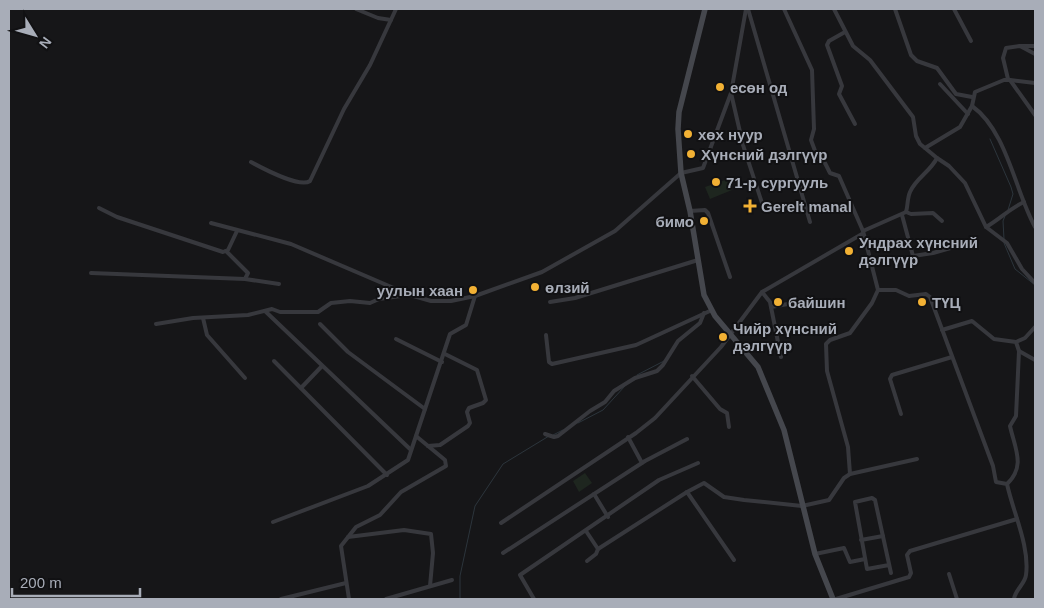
<svg xmlns="http://www.w3.org/2000/svg" width="1044" height="608" viewBox="0 0 1044 608" font-family="Arial,sans-serif">
<style>
.green{fill:#1e261f}
.lines{fill:none;stroke-linecap:round;stroke-linejoin:round}
.stream{stroke:#2c353c;stroke-width:1}
.street{stroke:#37383d;stroke-width:4}
.secondary{stroke:#45474d;stroke-width:5.5}
.poi-dot{fill:#f2b134;stroke:#111113;stroke-width:2}
.labels{text-anchor:middle;dominant-baseline:central;stroke-width:4;stroke-linejoin:round;paint-order:stroke}
.poi-label{font-size:15px;font-weight:bold;fill:#a8adb8;stroke:#111113;text-anchor:start}
</style>
<rect width="100%" height="100%" fill="#161618"/>
<g class="green">
<path d="M728 179 732 190 710 199 705 187Z"/>
<path d="M585 473 592 483 579 492 573 481Z"/>
</g>
<g class="lines">
<g class="stream">
<path d="M990 139 1011 187 1013 194 1008 210"/>
<path d="M1004 239 1003 221 1005 216"/>
<path d="M1004 243 1015 269 1035 285"/>
<path d="M637 375 664 361"/>
<path d="M578 423 603 410 625 386"/>
<path d="M553 435 563 430"/>
<path d="M460 599V576L475 506 503 464 549 436"/>
</g>
<g class="street">
<path d="M356 9 378 18 391 20"/>
<path d="M746 9 731 93 743 145 762 203"/>
<path d="M748 9 810 222"/>
<path d="M784 9 812 70 814 129 811 140 818 159 825 163 830 173 839 176 863 231 878 290 872 303 850 333 830 340 826 344 827 371 848 447 850 474"/>
<path d="M834 9 853 46 870 60 913 117 916 136 920 144 925 148"/>
<path d="M895 9 911 55 917 61 937 68 956 94 972 97"/>
<path d="M954 9 971 41"/>
<path d="M845 32 829 41 827 45 842 86 839 94 855 124"/>
<path d="M1020 46H1035"/>
<path d="M1008 79 1003 58 1006 48 1020 46 1035 54"/>
<path d="M1010 80 1035 83"/>
<path d="M940 84 968 114"/>
<path d="M972 106C1007 131 1015 191 1035 227"/>
<path d="M937 158 949 166 965 183 986 227 1007 243 1022 269 1035 283"/>
<path d="M251 162C262 168 300 188 310 181L344 109 370 65 396 9"/>
<path d="M99 208 117 217 223 252 228 250 237 231"/>
<path d="M690 211 705 210 708 213 730 277"/>
<path d="M906 212 911 214 933 213 942 221"/>
<path d="M902 215 913 256 933 253 961 245"/>
<path d="M211 223 291 244 410 295 431 301H451L475 296 542 272 615 231 681 173 703 168 731 93"/>
<path d="M986 227C1000 219 1009 209 1024 202"/>
<path d="M863 231 906 212C908 206 907 199 910 192 916 178 930 172 937 158L925 148 960 127 972 106 975 92 1004 80H1010L1035 115"/>
<path d="M91 273 245 279 248 273 226 251"/>
<path d="M245 279 279 284"/>
<path d="M878 290H896L909 296 926 294 930 297 993 466 996 482 1007 484C1013 512 1030 547 1026 575 1025 584 1015 590 1014 599"/>
<path d="M762 292 770 302 781 357"/>
<path d="M550 302 575 298 698 260"/>
<path d="M771 307 799 302"/>
<path d="M265 311 411 450"/>
<path d="M203 318 207 335 245 378"/>
<path d="M156 324 193 318 248 315 272 309 280 312H318L331 303 350 301 370 303 379 299 408 295"/>
<path d="M320 324 348 352 425 409"/>
<path d="M942 330 972 321 994 339 1016 342 1019 351 1016 416 1010 426C1015 449 1026 466 1007 484"/>
<path d="M546 335 549 362 552 364 636 345 712 310"/>
<path d="M396 339 442 362"/>
<path d="M1016 342 1025 338 1035 327"/>
<path d="M1019 351 1035 360"/>
<path d="M274 361 387 475"/>
<path d="M692 376 720 409 727 413 729 427"/>
<path d="M301 388 322 366"/>
<path d="M901 414 890 379 892 375 952 357"/>
<path d="M545 434 554 437 558 436 590 411 605 402 614 391 635 378 657 371 663 365 678 341 700 323 704 313"/>
<path d="M628 437 642 463"/>
<path d="M428 446 440 445 468 426 470 423 467 412 469 408 483 403 486 400 477 370 445 354"/>
<path d="M687 492 734 560"/>
<path d="M594 494 608 517"/>
<path d="M273 522 368 486 408 460 450 334 466 325 475 296"/>
<path d="M501 523 636 433 655 418 721 347 762 292 862 234"/>
<path d="M586 531 598 549 596 554 587 561"/>
<path d="M348 537 404 530 431 534 433 553 430 586"/>
<path d="M861 540 883 536"/>
<path d="M598 549 687 492 704 483 724 497 744 500 802 506 829 500 844 478 850 474 917 459"/>
<path d="M503 553 645 461 687 439"/>
<path d="M815 554 844 548 850 562 865 559"/>
<path d="M889 565 867 569 855 502 872 498 875 500 891 573"/>
<path d="M949 574 957 599"/>
<path d="M281 599 346 583"/>
<path d="M349 599 341 546 356 527 380 515 401 492 446 466 445 460 416 436"/>
<path d="M386 599 452 580"/>
<path d="M534 599 520 575 659 480 698 463"/>
<path d="M836 599 909 577 911 573 907 555 910 551 1017 519"/>
</g>
<path class="secondary" d="M705 9 679 112 678 129 681 173 690 211 704 295 715 316 758 367 784 430 815 554 833 599"/>
</g>
<g class="poi-dot">
<circle cx="720" cy="87" r="5"/>
<circle cx="688" cy="134" r="5"/>
<circle cx="691" cy="154" r="5"/>
<circle cx="716" cy="182" r="5"/>
<path d="M747.5 198.5h5v5h5v5h-5v5h-5v-5h-5v-5h5z"/>
<circle cx="704" cy="221" r="5"/>
<circle cx="849" cy="251" r="5"/>
<circle cx="535" cy="287" r="5"/>
<circle cx="473" cy="290" r="5"/>
<circle cx="778" cy="302" r="5"/>
<circle cx="922" cy="302" r="5"/>
<circle cx="723" cy="337" r="5"/>
</g>
<g class="labels">
<g class="poi-label">
<text x="730" y="87">есөн од</text>
<text x="698" y="134">хөх нуур</text>
<text x="701" y="154">Хүнсний дэлгүүр</text>
<text x="726" y="182">71-р сургууль</text>
<text x="761" y="206">Gerelt manal</text>
<text x="694" y="221" text-anchor="end">бимо</text>
<text x="859" y="242">Ундрах хүнсний<tspan x="859" dy="17">дэлгүүр</tspan></text>
<text x="545" y="287">өлзий</text>
<text x="463" y="290" text-anchor="end">уулын хаан</text>
<text x="788" y="302">байшин</text>
<text x="932" y="302">ТҮЦ</text>
<text x="733" y="328">Чийр хүнсний<tspan x="733" dy="17">дэлгүүр</tspan></text>
</g>
</g>
<rect width="1044" height="608" fill="none" stroke="#a8adb8" stroke-width="20"/>
<g transform="translate(35 35) rotate(127)" stroke="#111113" stroke-width="4" paint-order="stroke">
<path d="M0-4L9 19L0 12L-9 19Z" fill="#a8adb8"/>
<text y="-8" font-size="14" font-weight="bold" text-anchor="middle" fill="#a8adb8">N</text>
</g>
<path d="M12 588v8h128v-8" fill="none" stroke="#a8adb8" stroke-width="2.5"/>
<text x="20" y="588" font-size="15" fill="#a8adb8" stroke="#111113" stroke-width="4" paint-order="stroke">200 m</text>
</svg>
